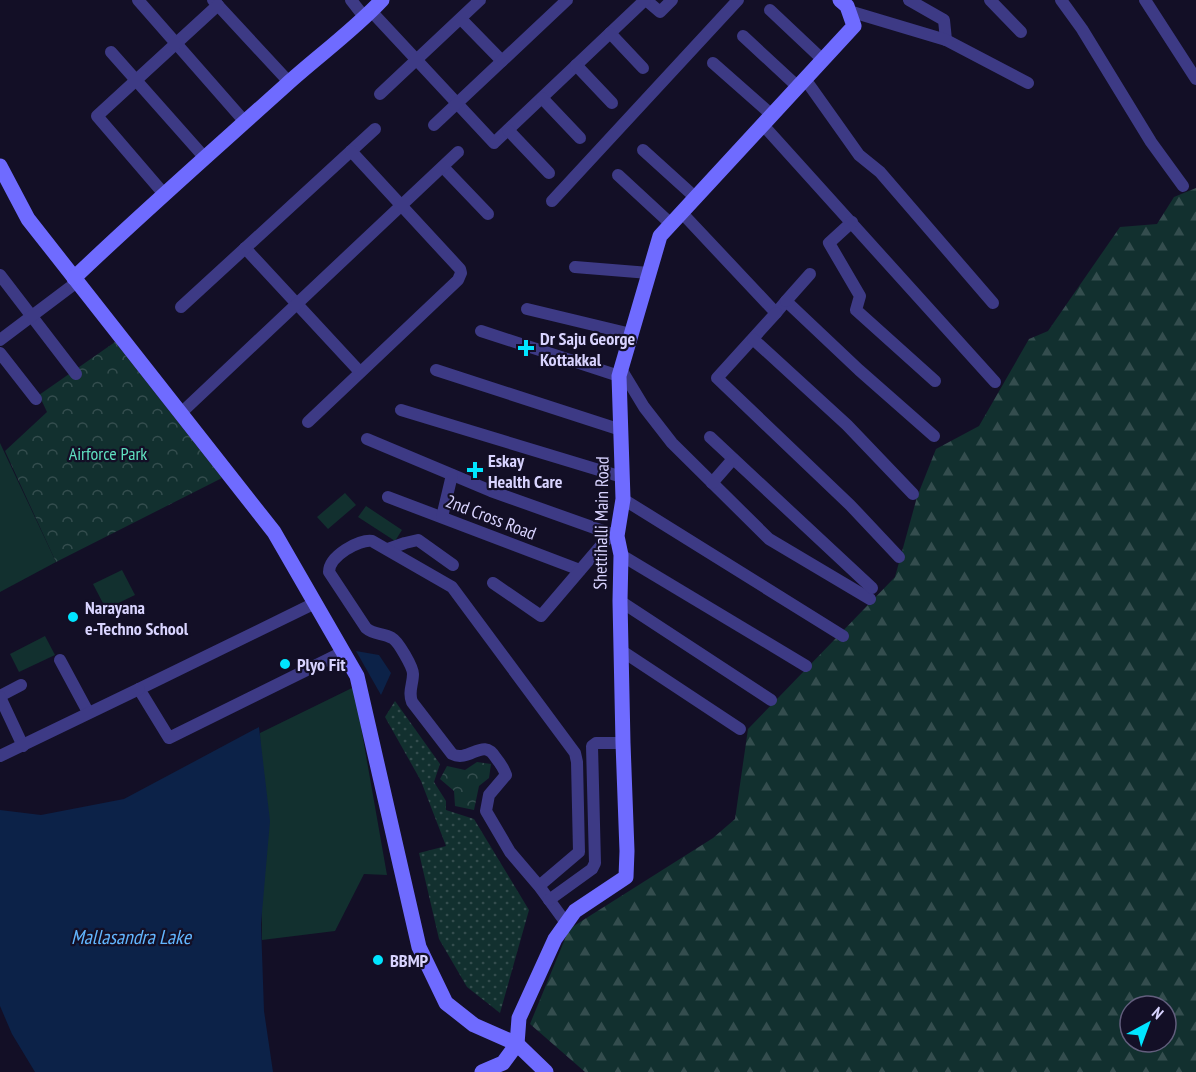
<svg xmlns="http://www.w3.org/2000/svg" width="1196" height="1072" viewBox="0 0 1196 1072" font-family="'PT Sans Narrow',sans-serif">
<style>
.grass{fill:#12302f}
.forest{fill:url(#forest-firs);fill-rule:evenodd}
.park{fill:url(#park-crowns)}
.garden{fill:url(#garden-dots)}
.water{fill:#0c2248}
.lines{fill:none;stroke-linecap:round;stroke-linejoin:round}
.street{stroke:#3d3a85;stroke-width:12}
.secondary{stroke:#6f6bff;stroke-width:15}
.poi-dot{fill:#00e5ff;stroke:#130f26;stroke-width:2}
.labels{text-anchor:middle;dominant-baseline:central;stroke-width:4.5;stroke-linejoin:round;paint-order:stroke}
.poi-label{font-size:18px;font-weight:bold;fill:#d9d4ff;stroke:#130f26;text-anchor:start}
.park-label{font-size:18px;fill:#5fe0c0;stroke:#130f26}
.street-label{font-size:18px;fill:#d9d4ff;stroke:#130f26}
.water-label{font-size:20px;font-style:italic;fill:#62b6ff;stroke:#130f26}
</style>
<defs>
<pattern id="forest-firs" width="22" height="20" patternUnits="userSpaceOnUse" patternTransform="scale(1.5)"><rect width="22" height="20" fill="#12302f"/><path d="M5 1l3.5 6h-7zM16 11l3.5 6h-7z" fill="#344d4e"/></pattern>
<pattern id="park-crowns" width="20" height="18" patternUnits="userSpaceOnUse" patternTransform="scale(1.5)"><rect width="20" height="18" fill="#12302f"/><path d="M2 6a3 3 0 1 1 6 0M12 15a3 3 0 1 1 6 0" fill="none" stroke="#344d4e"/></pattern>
<pattern id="garden-dots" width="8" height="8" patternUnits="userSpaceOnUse" patternTransform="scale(1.5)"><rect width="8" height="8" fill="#12302f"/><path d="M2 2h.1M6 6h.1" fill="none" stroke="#344d4e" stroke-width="1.8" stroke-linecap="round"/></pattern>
</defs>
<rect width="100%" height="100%" fill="#130f26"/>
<g class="grass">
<path d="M0 443 56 562 0 592Z"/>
<path d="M345 493 356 505 328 529 317 517Z"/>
<path d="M366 506 402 530 395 541 358 517Z"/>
<path d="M122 570 135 595 106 609 93 584Z"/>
<path d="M45 636 55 655 19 672 10 654Z"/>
<path d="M354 687 387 875 364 874 335 931 262 940 260 733Z"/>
</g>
<path class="forest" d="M1196 188V1072H585L530 1024 569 929 713 838 735 819 748 729 895 577 917 497 936 449 979 426 1029 339 1048 331 1120 227 1157 224 1174 197ZM1130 1006H1166V1042H1130Z"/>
<g class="park">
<path d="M115 342 222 478 56 562 5 451 47 412 39 395Z"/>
<path d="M477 762 491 764 489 778 479 786 474 810 455 806 454 791 440 779 447 766 465 770Z"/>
</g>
<path class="garden" d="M395 701 440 764 434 782 446 801V810L474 819 529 910 500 1013 467 987 439 939 419 853 446 846 421 781 385 717Z"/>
<g class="water">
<path d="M356 651 379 655 391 673 381 695Z"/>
<path d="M259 727 270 821 261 924 264 1011 273 1072H35L12 1034 0 1006V810L41 815 124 799Z"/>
</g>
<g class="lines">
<g class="street">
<path d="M138 0 245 122"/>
<path d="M213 0 289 82"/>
<path d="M351 0 365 18"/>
<path d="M646 0 660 12 672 0"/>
<path d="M909 0 944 20 946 40"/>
<path d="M990 0 1021 32"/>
<path d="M1061 0 1082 29 1151 142 1183 186"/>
<path d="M1145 0 1196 79"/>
<path d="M770 10 823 60"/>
<path d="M371 11 494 143 645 0"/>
<path d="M849 11 946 40 1028 83"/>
<path d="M461 19 502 61"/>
<path d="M610 33 643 68"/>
<path d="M743 36 798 87"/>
<path d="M111 52 205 158"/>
<path d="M713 63 772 115"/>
<path d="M576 65 612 103"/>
<path d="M805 79 859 155 880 172 993 303"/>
<path d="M380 94 480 0"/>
<path d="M542 98 580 138"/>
<path d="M434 125 567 0"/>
<path d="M763 125 995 382"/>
<path d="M508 130 549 173"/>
<path d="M643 150 696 198"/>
<path d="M443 167 488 214"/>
<path d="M618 175 671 224"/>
<path d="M164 194 97 116 218 5"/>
<path d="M552 201 738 0"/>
<path d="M682 213 776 313 786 301 859 370 934 436"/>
<path d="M852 222 829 243 860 296 856 310 935 381"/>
<path d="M245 248 360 372"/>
<path d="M575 267 649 273"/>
<path d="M0 275 76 374"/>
<path d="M786 301 810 274"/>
<path d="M181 307 375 129"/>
<path d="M527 309 631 334"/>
<path d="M776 313 717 378 850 505 899 557"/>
<path d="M481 331 619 376"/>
<path d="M753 339 847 425 913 494"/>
<path d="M0 340 77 282"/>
<path d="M0 353 36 399"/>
<path d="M621 369 644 407 672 443 769 539 870 599"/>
<path d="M436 370 621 430"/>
<path d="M401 410 622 477"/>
<path d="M181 413 458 152"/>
<path d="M308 422 458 280 461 273 460 269 351 151"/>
<path d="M710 437 872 588"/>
<path d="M367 439 491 491 617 536"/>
<path d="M712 483 733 459"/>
<path d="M388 497 580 570"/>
<path d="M623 499 843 636"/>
<path d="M442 517 452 475"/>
<path d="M388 549 405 543 418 540 453 565"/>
<path d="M621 555 806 666"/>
<path d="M493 583 541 616 611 534"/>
<path d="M620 601 771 700"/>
<path d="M315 603 139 689 169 738 343 652"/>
<path d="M622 651 740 729"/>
<path d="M60 660 88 712"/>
<path d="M0 696 21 685"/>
<path d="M0 697 23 746"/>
<path d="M0 756 139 689"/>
<path d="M539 886 510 852 486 811 489 795 506 775C504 769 500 763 496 758 483 736 470 763 452 754L412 702C408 692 413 684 413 674 413 667 398 641 392 638 383 633 374 635 366 628L329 572C329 556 359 539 372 541L452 587 575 753 577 762 579 852 539 886 566 923"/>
<path d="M549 900 592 869 595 863 592 746 596 743H623"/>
</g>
<g class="secondary">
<path d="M0 166 28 219 274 532 357 676 419 947 446 1003 474 1025 517 1044 546 1072"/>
<path d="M74 278C143 212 215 149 286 85 318 56 353 31 382 0"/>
<path d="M482 1072 503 1063 517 1044 519 1018 555 939 575 911 626 877 627 851 623 743 620 601 621 555 617 536 623 499 619 376 660 236 854 26 847 6 840 0"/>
</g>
</g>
<g class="poi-dot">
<path d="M523 339h6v6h6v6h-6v6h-6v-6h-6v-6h6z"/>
<path d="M472 461h6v6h6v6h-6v6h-6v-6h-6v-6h6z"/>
<circle cx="73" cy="617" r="6"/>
<circle cx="285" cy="664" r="6"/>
<circle cx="378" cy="960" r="6"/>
</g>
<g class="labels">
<g class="poi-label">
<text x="540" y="338">Dr Saju George<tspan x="540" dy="21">Kottakkal</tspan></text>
<text x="488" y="460">Eskay<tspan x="488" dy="21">Health Care</tspan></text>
<text x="85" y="607">Narayana<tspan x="85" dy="21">e-Techno School</tspan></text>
<text x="297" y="664">Plyo Fit</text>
<text x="390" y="960">BBMP</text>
</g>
<g class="park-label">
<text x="108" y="453">Airforce Park</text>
</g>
<g class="street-label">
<text transform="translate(491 517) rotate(21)">2nd Cross Road</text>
<text transform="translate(601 523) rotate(-89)">Shettihalli Main Road</text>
</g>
<g class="water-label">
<text x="131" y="937">Mallasandra Lake</text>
</g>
</g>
<g transform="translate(1148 1024) rotate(41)"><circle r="28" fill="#130f26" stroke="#625e7d" stroke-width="1.5"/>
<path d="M0-4.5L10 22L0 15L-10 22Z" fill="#00e5ff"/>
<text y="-9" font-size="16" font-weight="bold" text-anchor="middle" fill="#d9d4ff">N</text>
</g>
</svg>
